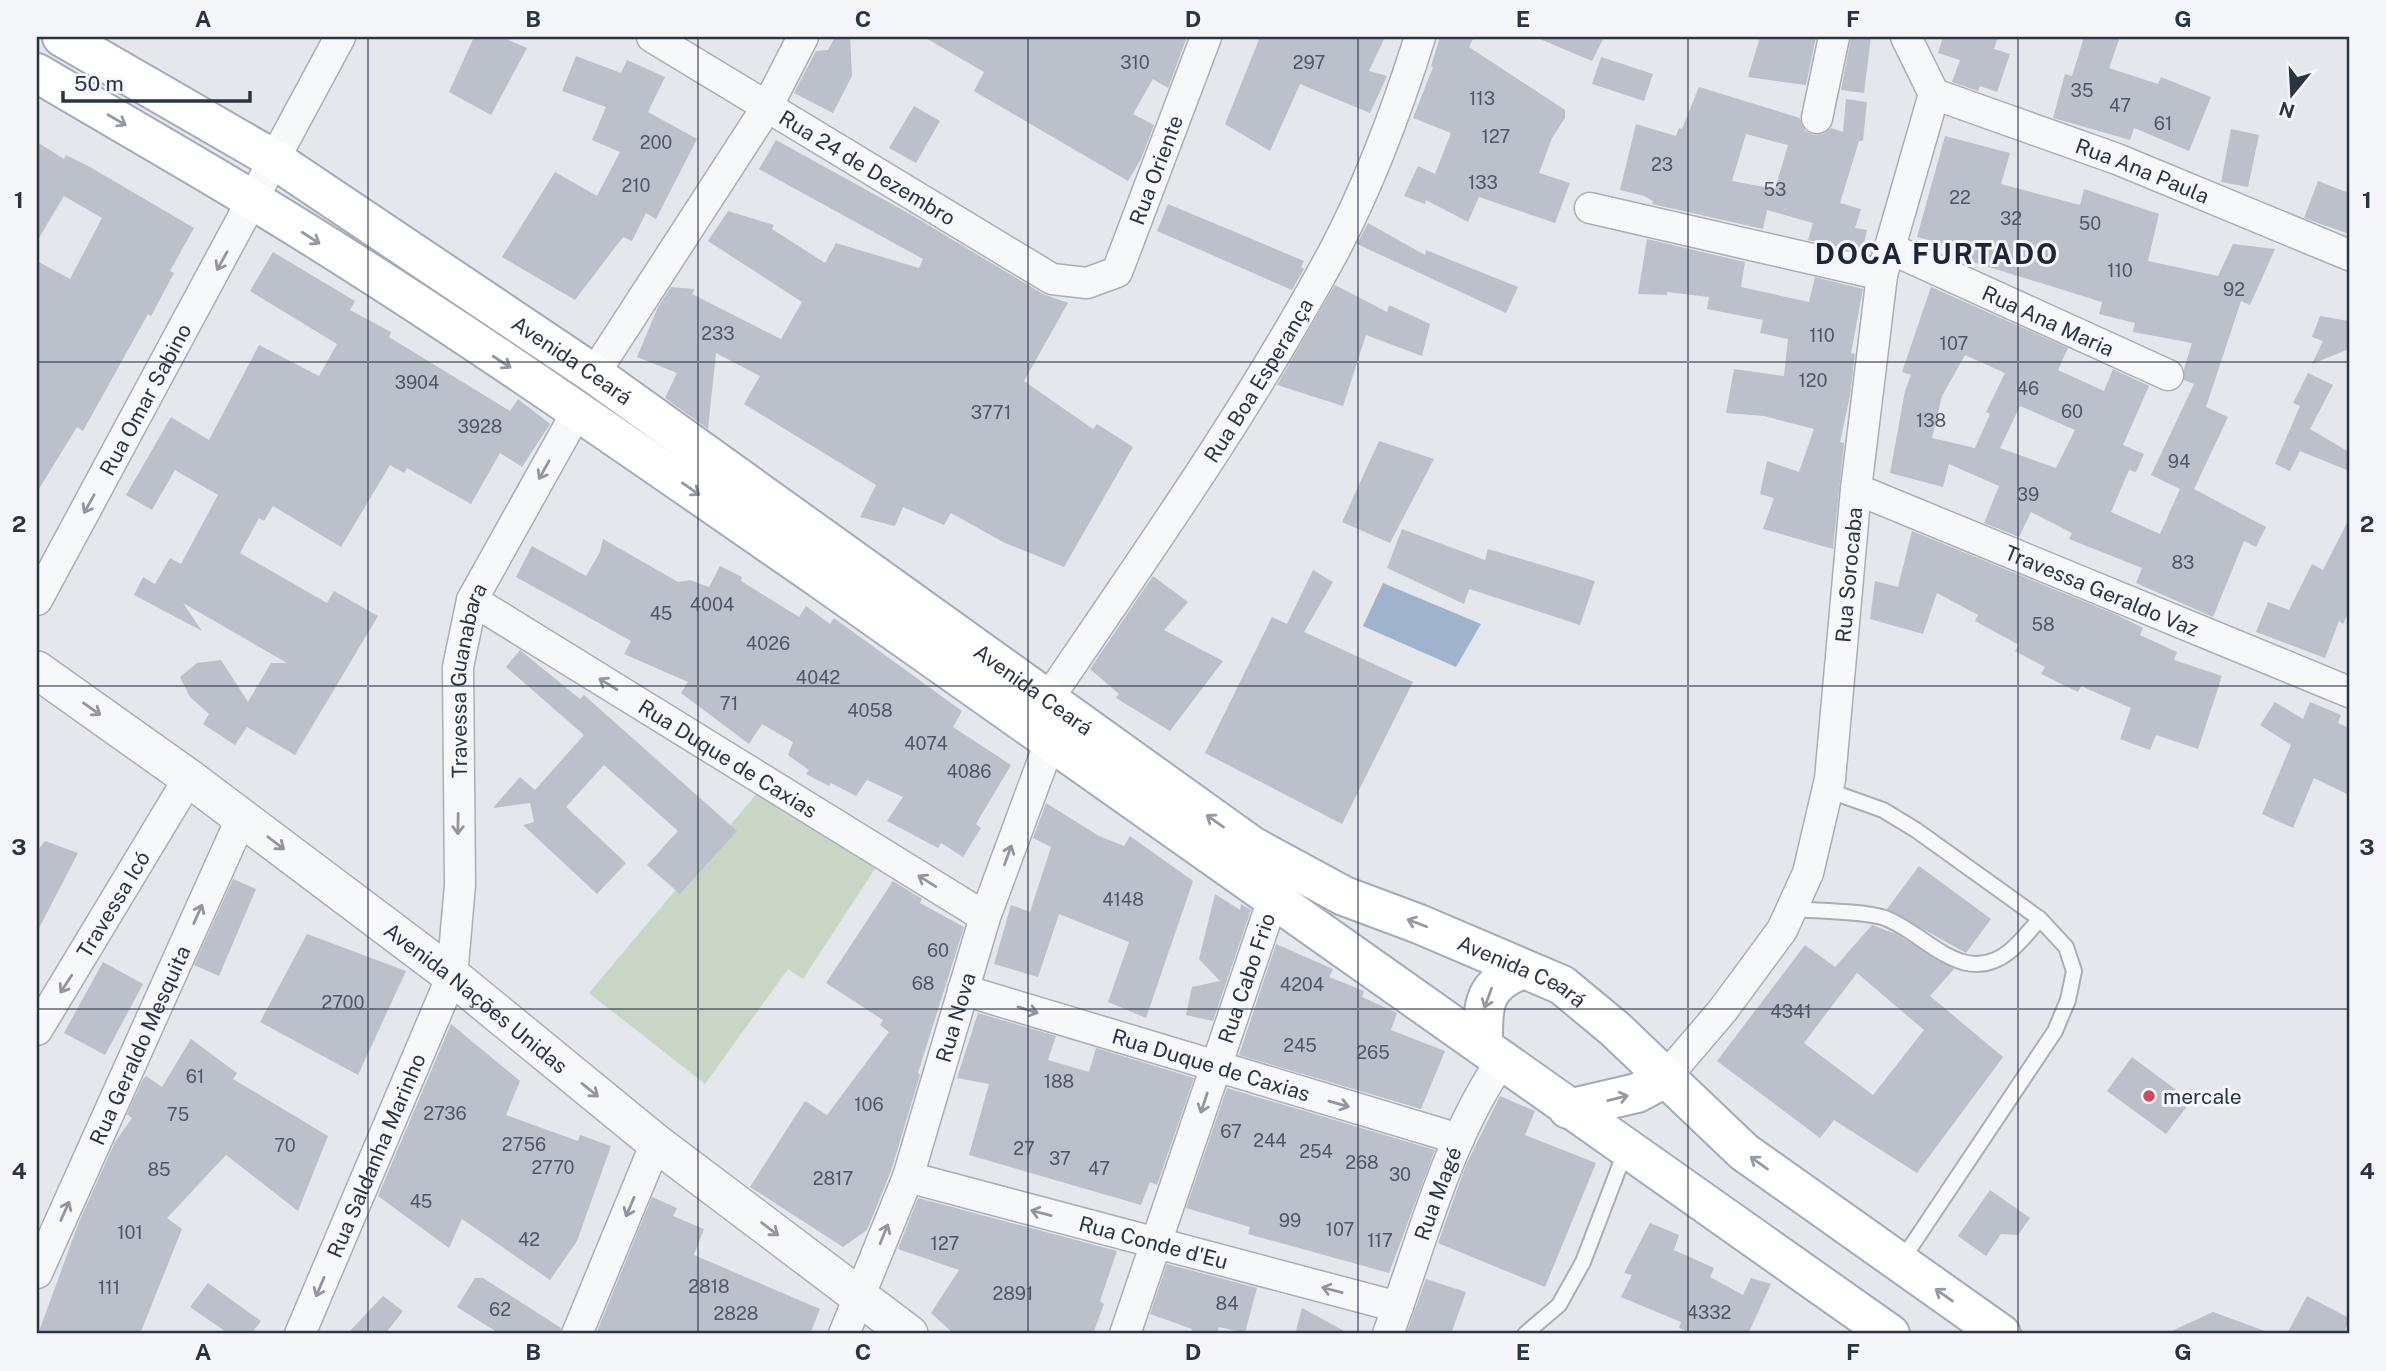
<svg xmlns="http://www.w3.org/2000/svg" width="2386" height="1371" viewBox="0 0 2386 1371" font-family="'Public Sans',sans-serif">
<style>
.green{fill:#c9d6c5}
.water{fill:#9fb4cc}
.building{fill:#bbc0ca;fill-rule:evenodd}
.lines{fill:none;stroke-linecap:round;stroke-linejoin:round}
.service-casing{stroke:#a9aeb7;stroke-width:18}
.minor-casing{stroke:#a9aeb7;stroke-width:33}
.tertiary-casing{stroke:#a9aeb7;stroke-width:40}
.primary-casing{stroke:#a3abb8;stroke-width:42}
.service{stroke:#f7f8fa;stroke-width:14}
.minor{stroke:#f7f8fa;stroke-width:30}
.tertiary{stroke:#f7f8fa;stroke-width:37}
.primary{stroke:#fff;stroke-width:38}
.oneway{stroke:#959aa2}
.oneway2{stroke:#9196a0}
.grid{fill:none;stroke:#2b3445;stroke-width:2;stroke-opacity:0.55}
.poi-dot{fill:#d1495b;stroke:#f4f6f9;stroke-width:2.5}
.labels{text-anchor:middle;dominant-baseline:central;stroke-width:6;stroke-linejoin:round;paint-order:stroke}
.number-label{font-size:18px;fill:#4f5766}
.street-label{font-size:21px;fill:#2b3445;stroke:#f4f6f9}
.poi-label{font-size:21px;fill:#2b3445;stroke:#f4f6f9;text-anchor:start}
.district-label{font-size:28px;font-weight:bold;letter-spacing:2px;fill:#1d2536;stroke:#f4f6f9}
.neatline{fill:none;stroke:#2b3445;stroke-width:2.5}
.grid-label{font-size:23px;text-anchor:middle;font-weight:bold;fill:#2b3445}
</style>
<rect width="100%" height="100%" fill="#e4e7ec"/>
<path class="green" d="M763 786 880 861 803 979 788 969 705 1084 589 993Z"/>
<path class="water" d="M1383 583 1481 624 1456 667 1363 626Z"/>
<g class="building">
<path d="M474 37H502L527 48 491 115 449 92Z"/>
<path d="M835 37H850L852 76 833 113 794 93 816 51 828 50Z"/>
<path d="M924 37H1187L1168 88 1153 79 1133 114 1154 125 1141 159 1128 181 974 91 984 72Z"/>
<path d="M1260 37H1385L1369 71 1387 76 1370 113 1300 84 1270 151 1225 124Z"/>
<path d="M1440 37H1474L1469 47 1565 110V118L1552 138 1539 173 1570 183 1555 223 1479 197 1468 222 1426 200 1425 204 1404 196 1418 166 1435 174 1451 133 1413 118 1433 67 1431 66Z"/>
<path d="M1535 37H1604L1592 61Z"/>
<path d="M1760 37H1816L1806 85 1748 77Z"/>
<path d="M1851 37H1871L1864 93 1841 90Z"/>
<path d="M1943 37H1998L1994 49 2010 54 1997 92 1980 86 1978 91 1952 82 1960 60 1938 53Z"/>
<path d="M2084 37H2120L2109 68 2158 84 2161 77 2211 97 2189 151 2134 128 2130 140 2053 118 2065 74 2072 76Z"/>
<path d="M576 56 621 73 627 60 665 77 648 112 697 139 656 219 646 213 632 241 623 237 575 300 502 257 555 172 597 196 620 152 592 140 606 107 562 91Z"/>
<path d="M1601 57 1653 74 1644 101 1592 84Z"/>
<path d="M1699 87 1800 118 1805 131 1814 135 1823 134 1831 128 1843 132 1846 99 1867 102 1863 141H1859L1840 203 1861 209 1855 228 1867 230 1862 252 1808 240 1813 223 1767 210 1763 229 1652 204 1653 201 1644 196 1620 190 1636 124 1676 136 1679 128 1682 129ZM1746 134 1788 145 1775 189 1732 181Z"/>
<path d="M914 106 940 121 916 163 889 148Z"/>
<path d="M2231 129 2259 135 2248 187 2221 182Z"/>
<path d="M1945 136 2010 153 2001 184 2080 205 2084 189 2159 214 2148 261 2218 276 2233 244 2275 249 2250 305 2241 301 2206 407 2228 417 2194 489 2266 527 2256 547 2244 541 2213 617 2136 583 2142 568 2069 539 2072 533 2031 512 2019 537 1984 523 1999 486 1949 464 1943 487 1890 473 1905 391 1911 375 1902 372 1931 287 2068 348 2058 370 2104 391 2113 369 2149 386 2123 445 2144 454 2136 472 2129 470 2111 512 2160 534 2180 489 2151 475 2194 384 2184 380V369L2192 343 2133 332 2135 323 2099 314 2102 302 1947 254 1951 246 1917 237ZM1965 355 2005 373 1986 412 1990 414 1975 448 1932 438 1942 396ZM2020 406 2075 430 2056 468 2000 448Z"/>
<path d="M776 140 910 214 1043 294 1068 303 1024 381 1093 429 1097 424 1133 447 1064 567 1003 542 951 513 944 525 903 507 895 526 860 517 876 485 744 404 760 376 716 353 708 429 665 398 677 373 637 357 658 307 671 287 695 289 692 294 781 339 802 302 708 241 728 211 774 225 772 229 825 263 836 243 919 268 923 259 759 169Z"/>
<path d="M37 142 64 159 66 155 90 167 194 228 170 271 174 273 151 316 148 314 83 431 77 427 37 492V261L70 279 102 218 64 196 37 241Z"/>
<path d="M2318 181 2349 193V234L2304 218Z"/>
<path d="M1168 204 1304 261 1301 267 1304 269 1292 290 1157 231Z"/>
<path d="M1368 223 1425 255 1426 250 1518 287 1506 313 1357 244Z"/>
<path d="M1647 239 1745 262 1741 287 1809 302 1815 277 1863 289 1851 353 1855 354 1850 396 1840 442 1844 443 1833 549 1763 529 1774 498 1760 494 1767 461 1799 472 1814 429 1764 416 1726 413 1734 369 1784 376 1788 339 1760 333 1763 320 1707 309 1709 297 1667 292V295L1638 294Z"/>
<path d="M273 252 355 301 350 310 391 332 389 337 510 411 518 399 550 424 522 467 500 453 471 504 407 468 404 473 390 465 341 547 273 506 264 521 259 518 240 553 327 603 334 591 378 616 295 755 247 727 235 745 203 724 209 714 190 697 180 677 197 663 221 660 248 702 271 663H287L183 603 202 631 134 595 143 577 155 584 170 558 181 564 218 495 175 470 152 510 126 495 171 417 209 440 259 345 319 376 337 344 250 291Z"/>
<path d="M1335 285 1387 312 1389 305 1430 324 1422 356 1366 335 1343 406 1277 385Z"/>
<path d="M2320 316 2349 321V349L2312 364 2323 341 2312 337Z"/>
<path d="M2308 373 2333 385 2310 429 2349 452V471L2300 451 2290 471 2275 464 2300 406 2293 403Z"/>
<path d="M1379 441 1434 459 1390 543 1342 522Z"/>
<path d="M2349 519V611L2343 624 2339 621 2325 658 2256 632 2268 602 2289 610 2312 564 2323 570Z"/>
<path d="M1402 529 1485 560 1488 549 1595 581 1580 625 1469 589 1464 604 1387 568Z"/>
<path d="M1912 531 2117 615 2143 628 2140 635 2177 652 2174 660 2222 676 2198 749 2156 735 2150 750 2120 739 2131 708 2081 686 2078 692 2041 674 2045 667 2015 651 2019 645 1975 621 1978 615 1937 593 1923 634 1870 619 1875 581 1898 587Z"/>
<path d="M603 539 678 582 690 580 709 587 720 566 742 577 741 581 799 617 806 606 830 624 834 618 962 711 953 727 1011 765 976 824 981 828 963 857 941 843 938 848 887 821 903 797 867 780 856 796 831 783 829 786 806 774 809 770 788 755 793 742 762 724 749 744 681 693 688 682 624 654 631 641 516 577 532 546 586 576 600 552Z"/>
<path d="M1313 570 1333 582 1304 632 1413 682 1342 824 1205 753 1272 617 1287 624Z"/>
<path d="M1153 576 1188 602 1164 630 1223 661 1170 731 1116 698 1119 694 1090 669Z"/>
<path d="M520 650 580 699 584 695 737 831 680 894 647 865 678 831 604 765 566 807 626 863 597 894 523 825 534 822 530 803 493 808 520 777 535 790 584 735 506 667Z"/>
<path d="M2275 702 2303 719 2310 702 2341 715 2338 723 2349 728V795L2314 778 2293 828 2262 814 2291 745 2260 725Z"/>
<path d="M1046 803 1099 836 1124 846 1130 836 1193 881 1146 1018 1108 1002 1129 942 1059 914 1038 977 994 964 1011 905 1030 912 1051 847 1033 838Z"/>
<path d="M45 841 78 853 37 932V851Z"/>
<path d="M1919 866 1991 919 1966 953 1887 909Z"/>
<path d="M233 879 256 889 219 976 194 965Z"/>
<path d="M893 881 922 899 920 903 964 927 918 1073 920 1075 891 1171 867 1230 843 1247 750 1187 805 1101 827 1115 889 1032 880 1025 883 1020 826 983Z"/>
<path d="M1215 894 1240 910 1241 904 1251 910 1213 1021 1186 1015 1192 987 1220 981 1199 959Z"/>
<path d="M1872 925 1896 934 1954 969 1930 996 2003 1057 1917 1173 1834 1120 1820 1138 1717 1061 1805 945 1835 967ZM1857 973 1924 1030 1873 1095 1804 1043Z"/>
<path d="M307 934 406 971 358 1075 260 1022Z"/>
<path d="M1276 944 1333 969 1329 977 1364 991 1362 997 1397 1013 1391 1030 1445 1051 1421 1109 1239 1055Z"/>
<path d="M103 962 143 984 105 1055 64 1033Z"/>
<path d="M978 1013 1056 1036 1048 1060 1089 1072 1096 1048 1194 1078 1157 1185 1150 1182 1141 1205 969 1155 989 1084 957 1078Z"/>
<path d="M451 1024 520 1081 506 1115 578 1141 580 1135 611 1146 577 1241 550 1280 462 1219 449 1248 378 1196Z"/>
<path d="M191 1039 237 1073 233 1079 328 1136 298 1211 226 1155 167 1218 182 1229 140 1334H38L79 1222 115 1142 132 1118 127 1114 142 1081 146 1076 162 1087Z"/>
<path d="M2132 1057 2191 1101 2166 1134 2107 1091Z"/>
<path d="M1227 1088 1435 1150 1389 1273 1248 1234 1250 1227 1186 1208Z"/>
<path d="M1500 1096 1535 1111 1525 1135 1596 1163 1545 1287 1438 1243 1466 1165Z"/>
<path d="M1990 1190 2030 1218 2018 1235 2001 1234 1986 1256 1958 1236Z"/>
<path d="M652 1197 677 1208 673 1216 704 1229 694 1255 820 1309 810 1334H596Z"/>
<path d="M918 1198 1117 1251 1100 1301 1104 1304 1093 1334 953 1333 931 1313 959 1270 898 1249Z"/>
<path d="M1650 1223 1679 1235 1674 1250 1714 1268 1710 1277 1743 1295 1751 1278 1771 1284 1748 1334H1693L1679 1328 1681 1322 1621 1297 1632 1275 1624 1273Z"/>
<path d="M1167 1264 1257 1288 1245 1333 1219 1327 1217 1334H1191L1192 1329 1150 1314Z"/>
<path d="M475 1278H483L561 1328 560 1334H500L457 1307Z"/>
<path d="M1426 1279 1466 1292 1451 1334H1406Z"/>
<path d="M208 1283 261 1321 251 1334H229L190 1307Z"/>
<path d="M383 1296 403 1311 385 1334H347Z"/>
<path d="M2307 1296 2349 1318 2344 1334H2287Z"/>
<path d="M1302 1308 1350 1334H1295Z"/>
<path d="M2213 1312 2268 1332V1334H2165Z"/>
</g>
<g class="lines">
<defs>
<g id="service">
<path d="M1827 790 1883 810 1916 830 2040 919 2066 947 2074 971 2068 1000 2055 1031 1902 1260"/>
<path d="M1793 909C1817 911 1864 911 1885 918 1927 934 1963 989 2010 951 2021 942 2030 930 2040 919"/>
<path d="M1525 1334 1559 1305 1583 1262 1625 1152"/>
</g>
<g id="minor">
<path id="s1" d="M652 37 1052 279 1087 283 1117 272 1206 37"/>
<path id="s2" d="M1934 94 2117 159 2349 255"/>
<path d="M1817 118 1834 37"/>
<path d="M1590 208 1882 275"/>
<path id="s3" d="M1889 248 2168 375"/>
<path d="M594 374 767 107 803 37"/>
<path id="s4" d="M1856 489 2349 692"/>
<path id="s5" d="M37 600 340 37"/>
<path id="s6" d="M472 600 985 917"/>
<path id="s7" d="M1048 699C1147 553 1249 409 1333 253 1369 185 1397 110 1420 37"/>
<path id="s8" d="M963 990 1459 1139"/>
<path id="s9" d="M37 1030 189 778"/>
<path id="s10" d="M1665 1078 1723 1010 1782 930 1808 873 1830 779 1856 489 1882 275 1934 94 1906 37"/>
<path id="s11" d="M908 1177 1398 1307"/>
<path id="s12" d="M37 1273 242 817"/>
<path id="s13" d="M300 1334 452 976 460 885 458 667 472 600 578 410"/>
<path d="M577 1334 656 1143"/>
<path id="s14" d="M844 1334 908 1177 985 917 1051 739"/>
<path id="s15" d="M1125 1334 1273 899"/>
<path id="s16" d="M1388 1334C1422 1242 1446 1142 1502 1060"/>
</g>
<g id="tertiary">
<path id="s17" d="M37 670 189 778 452 976 656 1143 909 1334"/>
</g>
<g id="primary">
<path id="s18" d="M62 37 275 160 594 374 1252 846 1344 896 1419 924 1562 985 1615 1029 1744 1152 2001 1334"/>
<path d="M37 73C108 115 180 156 251 199 446 317 634 450 822 580 1180 829 1532 1085 1890 1334"/>
<path d="M1483 1045C1483 1004 1482 985 1523 969"/>
<path d="M1568 1109 1637 1093 1665 1078"/>
</g>
</defs>
<use href="#service" class="service-casing"/>
<use href="#minor" class="minor-casing"/>
<use href="#tertiary" class="tertiary-casing"/>
<use href="#primary" class="primary-casing"/>
<use href="#service" class="service"/>
<use href="#minor" class="minor"/>
<use href="#tertiary" class="tertiary"/>
<use href="#primary" class="primary"/>
</g>
<defs><path id="oneway-shaft" d="M-6 0H5M1.5-3L5.5 0L1.5 3" fill="none" stroke-width="1.6" stroke-linecap="round" stroke-linejoin="round" transform="scale(1.75)"/></defs>
<g class="oneway">
<use href="#oneway-shaft" transform="translate(117 120) rotate(30)"/>
<use href="#oneway-shaft" transform="translate(311 238) rotate(33)"/>
<use href="#oneway-shaft" transform="translate(502 362) rotate(33)"/>
<use href="#oneway-shaft" transform="translate(691 489) rotate(35)"/>
<use href="#oneway-shaft" transform="translate(1215 821) rotate(-145)"/>
<use href="#oneway-shaft" transform="translate(1417 923) rotate(-159)"/>
<use href="#oneway-shaft" transform="translate(1488 998) rotate(110)"/>
<use href="#oneway-shaft" transform="translate(1618 1098) rotate(-14)"/>
<use href="#oneway-shaft" transform="translate(1759 1163) rotate(-144)"/>
<use href="#oneway-shaft" transform="translate(1944 1295) rotate(-145)"/>
</g>
<g class="oneway2">
<use href="#oneway-shaft" transform="translate(222 261) rotate(119)"/>
<use href="#oneway-shaft" transform="translate(544 470) rotate(119)"/>
<use href="#oneway-shaft" transform="translate(89 504) rotate(119)"/>
<use href="#oneway-shaft" transform="translate(608 684) rotate(-148)"/>
<use href="#oneway-shaft" transform="translate(92 709) rotate(35)"/>
<use href="#oneway-shaft" transform="translate(458 824) rotate(91)"/>
<use href="#oneway-shaft" transform="translate(276 843) rotate(37)"/>
<use href="#oneway-shaft" transform="translate(1008 855) rotate(-70)"/>
<use href="#oneway-shaft" transform="translate(927 881) rotate(-148)"/>
<use href="#oneway-shaft" transform="translate(198 914) rotate(-66)"/>
<use href="#oneway-shaft" transform="translate(66 984) rotate(123)"/>
<use href="#oneway-shaft" transform="translate(1028 1010) rotate(17)"/>
<use href="#oneway-shaft" transform="translate(590 1090) rotate(39)"/>
<use href="#oneway-shaft" transform="translate(1204 1103) rotate(108)"/>
<use href="#oneway-shaft" transform="translate(1339 1104) rotate(16)"/>
<use href="#oneway-shaft" transform="translate(630 1207) rotate(113)"/>
<use href="#oneway-shaft" transform="translate(65 1211) rotate(-66)"/>
<use href="#oneway-shaft" transform="translate(1041 1213) rotate(-165)"/>
<use href="#oneway-shaft" transform="translate(770 1229) rotate(37)"/>
<use href="#oneway-shaft" transform="translate(884 1234) rotate(-68)"/>
<use href="#oneway-shaft" transform="translate(320 1287) rotate(113)"/>
<use href="#oneway-shaft" transform="translate(1332 1290) rotate(-165)"/>
</g>
<path class="grid" d="M368 37V1334M698 37V1334M1028 37V1334M1358 37V1334M1688 37V1334M2018 37V1334M37 362H2349M37 686H2349M37 1009H2349"/>
<circle class="poi-dot" cx="2149" cy="1096" r="7"/>
<g class="labels">
<g class="number-label">
<text x="1135" y="62">310</text>
<text x="1309" y="62">297</text>
<text x="2082" y="90">35</text>
<text x="1482" y="98">113</text>
<text x="2120" y="105">47</text>
<text x="2163" y="123">61</text>
<text x="1496" y="136">127</text>
<text x="656" y="142">200</text>
<text x="1662" y="164">23</text>
<text x="1483" y="182">133</text>
<text x="636" y="185">210</text>
<text x="1775" y="189">53</text>
<text x="1960" y="197">22</text>
<text x="2011" y="218">32</text>
<text x="2090" y="223">50</text>
<text x="2120" y="270">110</text>
<text x="2234" y="289">92</text>
<text x="718" y="333">233</text>
<text x="1822" y="335">110</text>
<text x="1954" y="343">107</text>
<text x="1813" y="380">120</text>
<text x="417" y="382">3904</text>
<text x="2028" y="388">46</text>
<text x="2072" y="411">60</text>
<text x="991" y="412">3771</text>
<text x="1931" y="420">138</text>
<text x="480" y="426">3928</text>
<text x="2179" y="461">94</text>
<text x="2028" y="494">39</text>
<text x="2183" y="562">83</text>
<text x="712" y="604">4004</text>
<text x="661" y="613">45</text>
<text x="2043" y="624">58</text>
<text x="768" y="643">4026</text>
<text x="818" y="677">4042</text>
<text x="729" y="703">71</text>
<text x="870" y="710">4058</text>
<text x="926" y="743">4074</text>
<text x="969" y="771">4086</text>
<text x="1123" y="899">4148</text>
<text x="938" y="950">60</text>
<text x="923" y="983">68</text>
<text x="1302" y="984">4204</text>
<text x="343" y="1002">2700</text>
<text x="1791" y="1011">4341</text>
<text x="1300" y="1045">245</text>
<text x="1373" y="1052">265</text>
<text x="195" y="1076">61</text>
<text x="1059" y="1081">188</text>
<text x="869" y="1104">106</text>
<text x="445" y="1113">2736</text>
<text x="178" y="1114">75</text>
<text x="1231" y="1131">67</text>
<text x="1270" y="1140">244</text>
<text x="524" y="1144">2756</text>
<text x="285" y="1145">70</text>
<text x="1024" y="1148">27</text>
<text x="1316" y="1151">254</text>
<text x="1060" y="1158">37</text>
<text x="1362" y="1162">268</text>
<text x="553" y="1167">2770</text>
<text x="1099" y="1168">47</text>
<text x="159" y="1169">85</text>
<text x="1400" y="1174">30</text>
<text x="833" y="1178">2817</text>
<text x="421" y="1201">45</text>
<text x="1290" y="1220">99</text>
<text x="1340" y="1229">107</text>
<text x="130" y="1232">101</text>
<text x="529" y="1239">42</text>
<text x="1380" y="1240">117</text>
<text x="945" y="1243">127</text>
<text x="709" y="1286">2818</text>
<text x="109" y="1287">111</text>
<text x="1013" y="1293">2891</text>
<text x="1227" y="1303">84</text>
<text x="500" y="1309">62</text>
<text x="1709" y="1312">4332</text>
<text x="736" y="1313">2828</text>
</g>
<g class="street-label">
<text stroke="none"><textPath href="#s1" startOffset="252">Rua 24 de Dezembro</textPath></text>
<text stroke="none"><textPath href="#s1" startOffset="644">Rua Oriente</textPath></text>
<text stroke="none"><textPath href="#s2" startOffset="222">Rua Ana Paula</textPath></text>
<text stroke="none"><textPath href="#s3" startOffset="175">Rua Ana Maria</textPath></text>
<text stroke="none"><textPath href="#s18" startOffset="604">Avenida Ceará</textPath></text>
<text stroke="none"><textPath href="#s7" startOffset="382">Rua Boa Esperança</textPath></text>
<text stroke="none"><textPath href="#s5" startOffset="228">Rua Omar Sabino</textPath></text>
<text stroke="none"><textPath href="#s10" startOffset="553">Rua Sorocaba</textPath></text>
<text stroke="none"><textPath href="#s4" startOffset="266">Travessa Geraldo Vaz</textPath></text>
<text stroke="none"><textPath href="#s13" startOffset="686">Travessa Guanabara</textPath></text>
<text stroke="none"><textPath href="#s18" startOffset="1171">Avenida Ceará</textPath></text>
<text stroke="none"><textPath href="#s6" startOffset="301">Rua Duque de Caxias</textPath></text>
<text stroke="none"><textPath href="#s9" startOffset="147">Travessa Icó</textPath></text>
<text stroke="none"><textPath href="#s18" startOffset="1738">Avenida Ceará</textPath></text>
<text stroke="none"><textPath href="#s15" startOffset="376">Rua Cabo Frio</textPath></text>
<text stroke="none"><textPath href="#s17" startOffset="548">Avenida Nações Unidas</textPath></text>
<text stroke="none"><textPath href="#s14" startOffset="336">Rua Nova</textPath></text>
<text stroke="none"><textPath href="#s12" startOffset="250">Rua Geraldo Mesquita</textPath></text>
<text stroke="none"><textPath href="#s8" startOffset="259">Rua Duque de Caxias</textPath></text>
<text stroke="none"><textPath href="#s13" startOffset="194">Rua Saldanha Marinho</textPath></text>
<text stroke="none"><textPath href="#s16" startOffset="149">Rua Magé</textPath></text>
<text stroke="none"><textPath href="#s11" startOffset="254">Rua Conde d'Eu</textPath></text>
</g>
<g class="poi-label">
<text x="2163" y="1096">mercale</text>
</g>
<g class="district-label">
<text x="1937" y="253">DOCA FURTADO</text>
</g>
</g>
<rect width="2386" height="1371" fill="none" stroke="#f4f6f9" stroke-width="77"/>
<g transform="translate(2292 94) rotate(198)" stroke="#f4f6f9" stroke-width="5" paint-order="stroke">
<path d="M0-5L12 26L0 18L-12 26Z" fill="#2b3445"/>
<text y="-10" font-size="19" font-weight="bold" text-anchor="middle" fill="#2b3445">N</text>
</g>
<path d="M63 91v10h187v-10" fill="none" stroke="#2b3445" stroke-width="3.5"/>
<text x="74" y="91" font-size="21" fill="#2b3445" stroke="#f4f6f9" stroke-width="5" paint-order="stroke">50 m</text>
<rect x="38" y="38" width="2310" height="1294" class="neatline"/>
<g class="grid-label">
<text x="203" y="27">A</text>
<text x="533" y="27">B</text>
<text x="863" y="27">C</text>
<text x="1193" y="27">D</text>
<text x="1523" y="27">E</text>
<text x="1853" y="27">F</text>
<text x="2183" y="27">G</text>
<text x="19" y="208">1</text>
<text x="2367" y="208">1</text>
<text x="19" y="532">2</text>
<text x="2367" y="532">2</text>
<text x="19" y="855">3</text>
<text x="2367" y="855">3</text>
<text x="19" y="1179">4</text>
<text x="2367" y="1179">4</text>
<text x="203" y="1360">A</text>
<text x="533" y="1360">B</text>
<text x="863" y="1360">C</text>
<text x="1193" y="1360">D</text>
<text x="1523" y="1360">E</text>
<text x="1853" y="1360">F</text>
<text x="2183" y="1360">G</text>
</g>
</svg>
